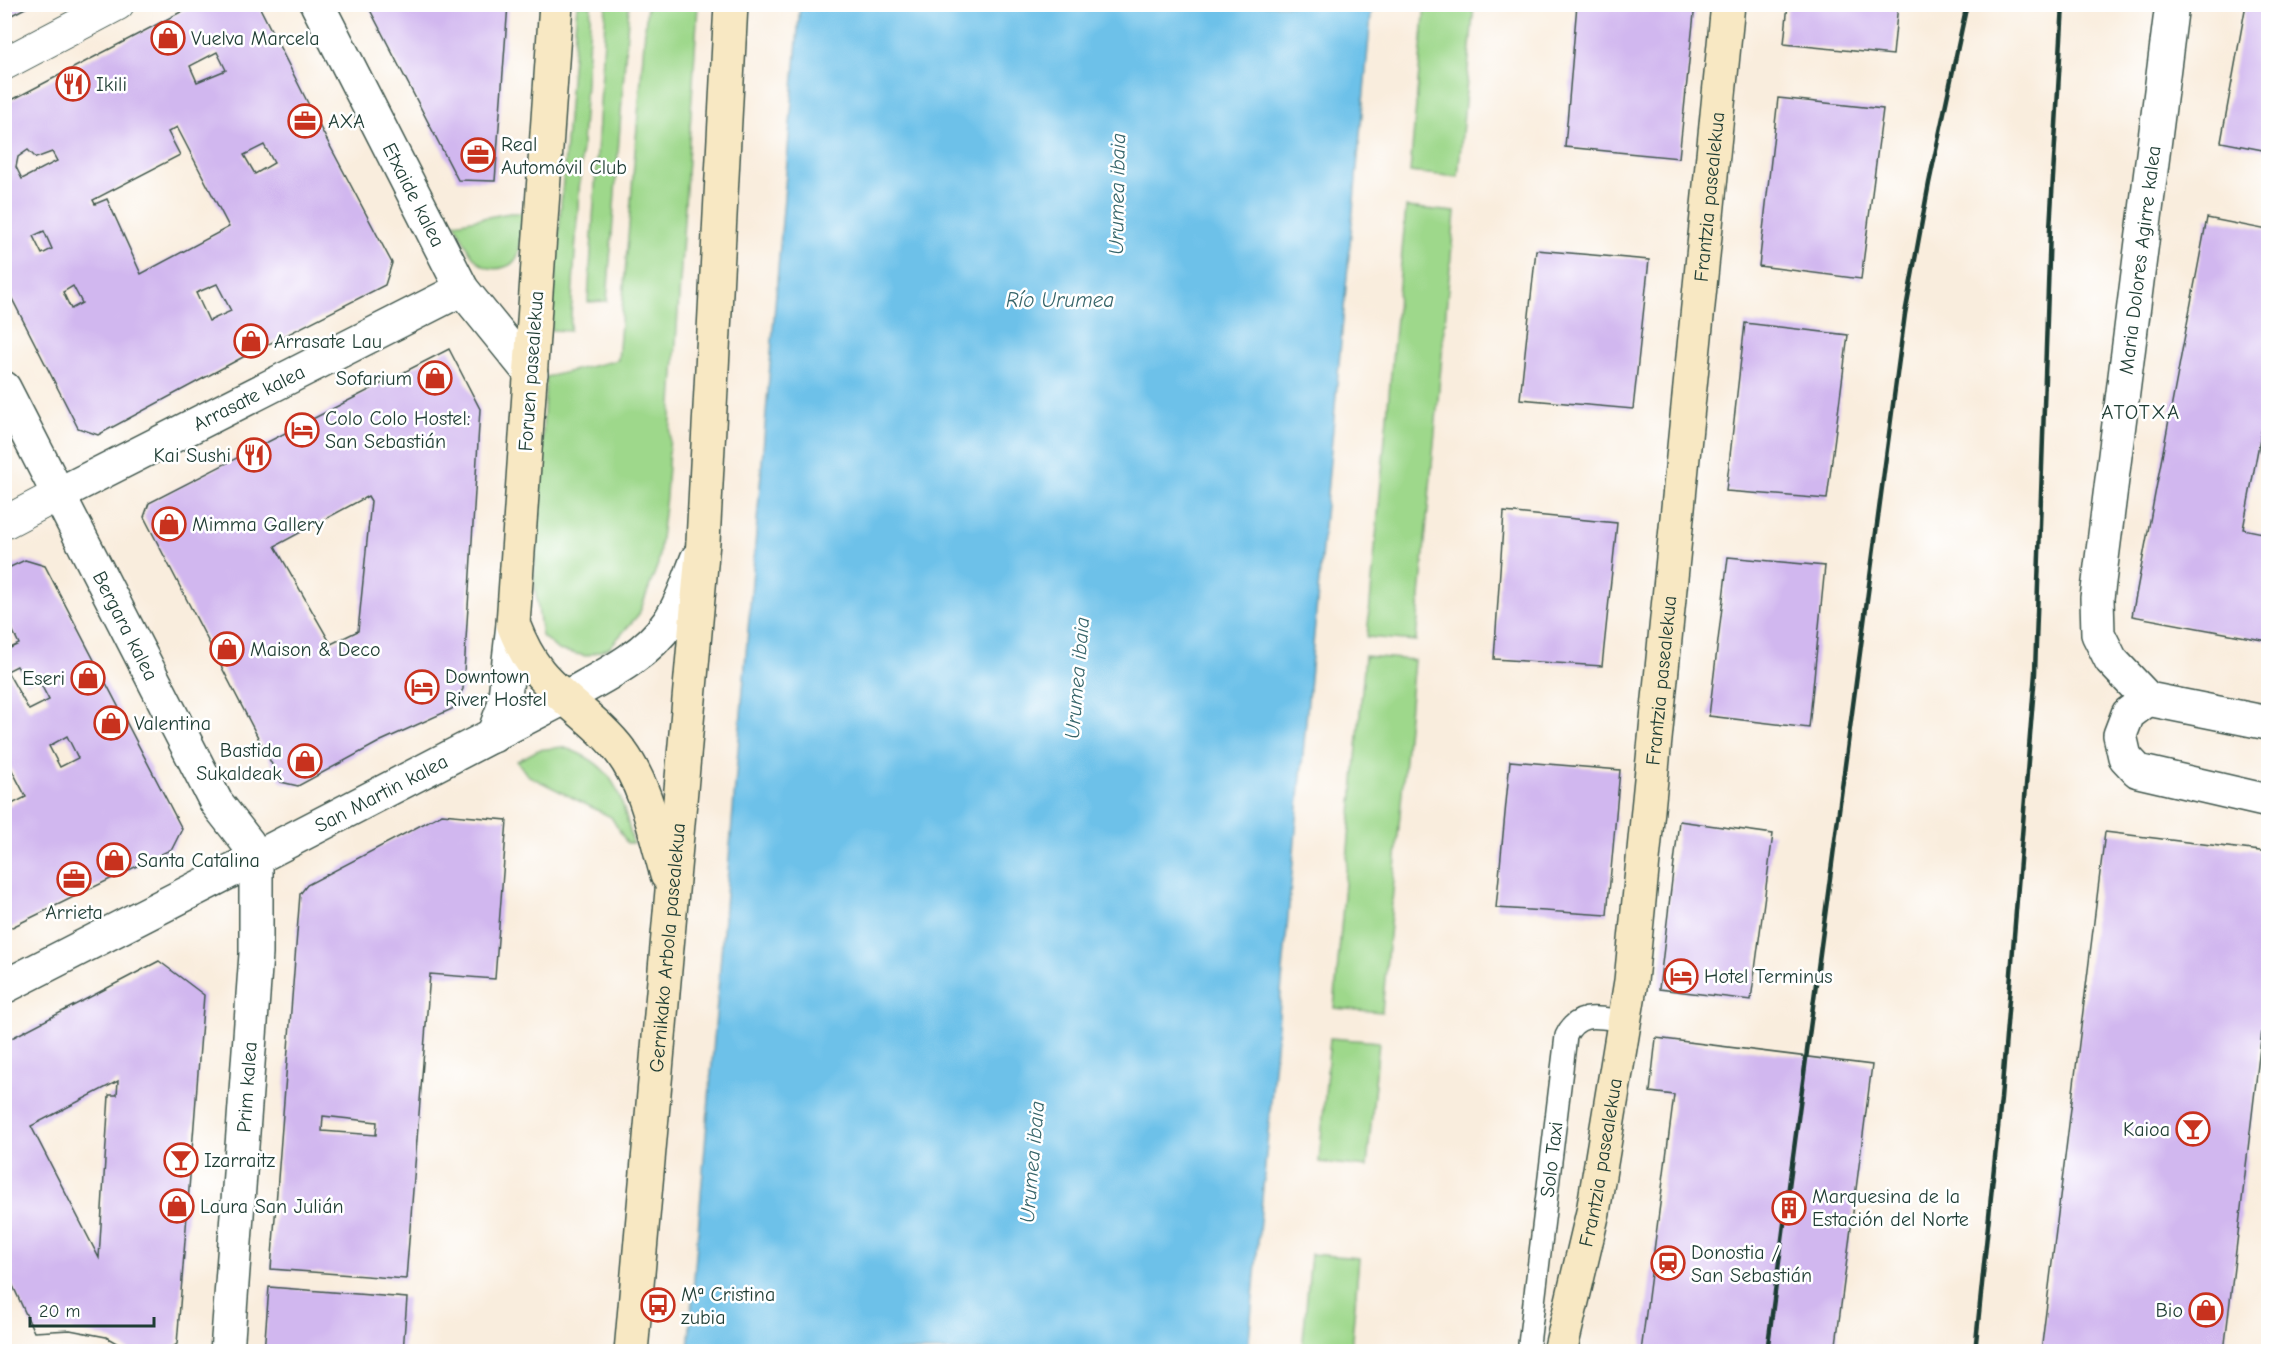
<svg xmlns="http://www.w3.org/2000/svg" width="2273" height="1356" viewBox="0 0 2273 1356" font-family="'Comic Neue',sans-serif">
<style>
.green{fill:#9ed88b;stroke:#5e8a60;stroke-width:1.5}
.water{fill:#6dc1e9;stroke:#467f8e;stroke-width:1.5}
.building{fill:#d1b7ef;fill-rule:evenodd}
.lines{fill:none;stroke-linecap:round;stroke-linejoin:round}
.service-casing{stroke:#40574d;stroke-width:24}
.pedestrian-casing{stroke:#40574d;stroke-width:34}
.minor-casing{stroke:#40574d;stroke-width:36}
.tertiary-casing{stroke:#40574d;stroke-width:36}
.secondary-casing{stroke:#40574d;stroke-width:36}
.service{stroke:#fff;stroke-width:21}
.pedestrian{stroke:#fff;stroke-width:32}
.minor{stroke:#fff;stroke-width:33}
.tertiary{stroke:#fff;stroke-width:33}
.secondary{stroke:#f8e8c3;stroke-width:33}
.rail{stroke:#1f3d34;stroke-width:4.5}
.labels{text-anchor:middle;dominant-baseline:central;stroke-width:5;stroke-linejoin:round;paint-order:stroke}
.poi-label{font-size:20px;fill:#1f3d34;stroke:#fff;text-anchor:start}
.street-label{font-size:20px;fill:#1f3d34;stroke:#fff}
.water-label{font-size:21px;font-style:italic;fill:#36656a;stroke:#fff}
.neighbourhood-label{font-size:21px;letter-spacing:1.5px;fill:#1f3d34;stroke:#fff}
</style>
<rect width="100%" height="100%" fill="#fff"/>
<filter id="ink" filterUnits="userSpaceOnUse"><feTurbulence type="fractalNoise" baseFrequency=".0167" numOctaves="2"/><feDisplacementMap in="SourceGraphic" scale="12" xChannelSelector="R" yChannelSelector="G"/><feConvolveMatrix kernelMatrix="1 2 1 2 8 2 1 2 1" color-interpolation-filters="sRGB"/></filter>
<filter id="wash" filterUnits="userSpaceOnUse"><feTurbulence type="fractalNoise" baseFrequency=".008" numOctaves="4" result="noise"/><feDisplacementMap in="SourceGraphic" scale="24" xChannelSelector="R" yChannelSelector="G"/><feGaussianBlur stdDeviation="1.35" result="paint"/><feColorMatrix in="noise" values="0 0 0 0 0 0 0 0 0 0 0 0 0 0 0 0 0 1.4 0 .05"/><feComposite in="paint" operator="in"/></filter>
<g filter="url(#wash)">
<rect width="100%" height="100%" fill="#f9eddd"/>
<g class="green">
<path d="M577 5H591L570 331 551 330Z"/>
<path d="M606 5H629L607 301 588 302Z"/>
<path d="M647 5H698L666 496 658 564 639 614 609 648 586 656 558 650 542 636 534 580 546 377 618 360Z"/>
<path d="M1425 5H1474L1458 177 1410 172Z"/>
<path d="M1406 207 1455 212 1416 641 1367 637Z"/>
<path d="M510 213H523C521 226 522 242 518 255 516 261 510 266 505 267 476 277 466 244 455 223Z"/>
<path d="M1365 656 1414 660 1382 1012 1334 1008Z"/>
<path d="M562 747C617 764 620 794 633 843H627L611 817 527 775 517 761 538 750Z"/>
<path d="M1330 1038 1379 1042 1367 1167 1319 1162Z"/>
<path d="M1311 1254 1359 1258 1351 1351H1302Z"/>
</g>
<path class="water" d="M800 5H1372L1248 1351H688Z"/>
<g id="blocks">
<g class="building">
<path d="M4 4H33L4 19Z"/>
<path d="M196 4H258L320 127 392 263 385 285 245 356 98 435 78 428 4 283V104ZM217 52 226 70 197 82 190 66ZM177 127 229 227 141 274 107 199 95 204 93 200 180 155 168 132ZM264 145 274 163 255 174 244 155ZM28 150 36 158 52 152 57 161 22 179 16 167 18 157ZM44 231 52 249 42 254 33 236ZM217 284 231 311 209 321 196 293ZM73 286 82 303 71 309 63 292Z"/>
<path d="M367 4H508L495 181 458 180Z"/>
<path d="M1577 4H1695L1679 158 1565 147Z"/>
<path d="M1788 4H1898L1893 55 1784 44Z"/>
<path d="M2246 4H2268V151L2221 142Z"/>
<path d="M1778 98 1883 109 1861 279 1759 266Z"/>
<path d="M2207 218 2268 230V396L2243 529 2268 534V641L2132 616Z"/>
<path d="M1536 250 1649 260 1633 409 1520 399Z"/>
<path d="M1745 323 1848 335 1827 499 1726 491Z"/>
<path d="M449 349 480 409 463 689 452 709 381 741 298 786 281 782 144 517 149 503ZM368 496 371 501 358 631 331 644 275 546Z"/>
<path d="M1504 512 1617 523 1602 666 1494 659Z"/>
<path d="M1728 557 1825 566 1809 728 1709 716Z"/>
<path d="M25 560 45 566 182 829 172 849 4 931V808L26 797 4 755V651L19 644 8 621 4 622V570ZM17 666 27 684 38 679 49 700 29 710 7 671ZM67 736 78 758 60 767 49 746Z"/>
<path d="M1510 761 1620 770 1607 915 1496 908Z"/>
<path d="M442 814 507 820 495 979 430 974 406 1279 271 1269 300 894 307 885ZM323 1116 377 1122 376 1135 322 1131Z"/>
<path d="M1679 821 1773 834 1751 1000 1659 989Z"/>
<path d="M2105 832 2268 852V980L2224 1352H2041Z"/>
<path d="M159 961 204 995 177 1344 165 1352H132L106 1337 70 1330 34 1332 4 1266V1042ZM118 1081 117 1095H109L99 1258 31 1126Z"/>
<path d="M1656 1038 1872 1065 1835 1352H1641L1674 1095 1650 1092Z"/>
<path d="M269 1287 407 1298 403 1352H264Z"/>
</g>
</g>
</g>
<g filter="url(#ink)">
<use href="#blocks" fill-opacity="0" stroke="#40574d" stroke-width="1.5"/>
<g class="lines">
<defs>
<g id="service">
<path id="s1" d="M1530 1352 1529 1344 1566 1036C1578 1010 1600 1018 1624 1021"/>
</g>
<g id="pedestrian">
<path d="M4 64 118 4"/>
<path d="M4 523 59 494"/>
</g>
<g id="minor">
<path id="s2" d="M317 4 462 289 531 374"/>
<path d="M2172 4 2097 598 2098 634 2111 660 2148 699 2268 723"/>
<path id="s3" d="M59 494 462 289"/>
<path d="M2148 699 2128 714 2120 735 2125 757 2138 771 2268 801"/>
<path d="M4 987 256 858"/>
</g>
<g id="tertiary">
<path id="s4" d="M4 388 216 802 248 843 256 858V954L227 1352"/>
<path d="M493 736 504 706 513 624"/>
<path id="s5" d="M256 858 566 697C602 677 645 657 669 622 682 603 689 580 697 559"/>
</g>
<g id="secondary">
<path d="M556 4 513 624C520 642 527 657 539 672 563 701 598 721 621 752 647 787 655 834 667 875"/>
<path id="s6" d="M631 1352 703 542 731 4"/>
<path id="s7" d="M1560 1352 1593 1212 1631 981 1728 4"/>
</g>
</defs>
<use href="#service" class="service-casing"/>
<use href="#pedestrian" class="pedestrian-casing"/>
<use href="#minor" class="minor-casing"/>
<use href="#tertiary" class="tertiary-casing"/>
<use href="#secondary" class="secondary-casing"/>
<use href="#service" class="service"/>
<use href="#pedestrian" class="pedestrian"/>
<use href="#minor" class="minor"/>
<use href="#tertiary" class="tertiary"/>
<use href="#secondary" class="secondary"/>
<g class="rail">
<path d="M1767 1352 1905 314 1929 183 1967 4"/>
<path d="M1975 1352 2001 1099 2035 673 2050 229 2063 4"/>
</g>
</g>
</g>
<defs>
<symbol id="shop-ring" viewBox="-11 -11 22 22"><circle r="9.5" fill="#fff" stroke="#c8321e" stroke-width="1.5"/><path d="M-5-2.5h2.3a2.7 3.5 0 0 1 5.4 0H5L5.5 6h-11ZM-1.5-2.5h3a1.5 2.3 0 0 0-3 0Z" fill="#c8321e"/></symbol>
<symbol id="restaurant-ring" viewBox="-11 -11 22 22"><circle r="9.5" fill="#fff" stroke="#c8321e" stroke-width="1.5"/><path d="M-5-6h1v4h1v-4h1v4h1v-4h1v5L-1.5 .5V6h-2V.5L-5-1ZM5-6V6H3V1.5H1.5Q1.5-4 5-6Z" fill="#c8321e"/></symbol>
<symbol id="office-ring" viewBox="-11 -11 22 22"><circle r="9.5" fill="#fff" stroke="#c8321e" stroke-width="1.5"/><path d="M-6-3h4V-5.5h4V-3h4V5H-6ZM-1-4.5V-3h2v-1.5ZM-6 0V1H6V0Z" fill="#c8321e"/></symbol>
<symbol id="hotel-ring" viewBox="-11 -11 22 22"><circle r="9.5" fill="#fff" stroke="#c8321e" stroke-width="1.5"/><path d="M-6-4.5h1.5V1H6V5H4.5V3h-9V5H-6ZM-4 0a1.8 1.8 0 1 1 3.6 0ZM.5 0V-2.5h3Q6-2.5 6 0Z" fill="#c8321e"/></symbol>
<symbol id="bar-ring" viewBox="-11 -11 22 22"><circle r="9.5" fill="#fff" stroke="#c8321e" stroke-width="1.5"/><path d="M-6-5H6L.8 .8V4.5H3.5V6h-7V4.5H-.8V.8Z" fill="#c8321e"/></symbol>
<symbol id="building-ring" viewBox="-11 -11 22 22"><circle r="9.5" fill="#fff" stroke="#c8321e" stroke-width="1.5"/><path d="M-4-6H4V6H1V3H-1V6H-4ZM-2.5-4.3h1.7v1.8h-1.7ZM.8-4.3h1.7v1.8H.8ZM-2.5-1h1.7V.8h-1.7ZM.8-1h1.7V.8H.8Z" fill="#c8321e"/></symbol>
<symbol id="station-ring" viewBox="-11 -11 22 22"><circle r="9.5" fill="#fff" stroke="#c8321e" stroke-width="1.5"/><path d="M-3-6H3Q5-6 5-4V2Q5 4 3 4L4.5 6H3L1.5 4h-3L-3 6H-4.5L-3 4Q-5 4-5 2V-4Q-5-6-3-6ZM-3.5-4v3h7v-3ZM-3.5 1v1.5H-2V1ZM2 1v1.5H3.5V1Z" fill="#c8321e"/></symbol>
<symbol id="bus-ring" viewBox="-11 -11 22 22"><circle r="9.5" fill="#fff" stroke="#c8321e" stroke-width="1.5"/><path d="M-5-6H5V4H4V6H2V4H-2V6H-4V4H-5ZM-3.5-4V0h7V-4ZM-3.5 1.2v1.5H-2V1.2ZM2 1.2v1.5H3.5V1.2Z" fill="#c8321e"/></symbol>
</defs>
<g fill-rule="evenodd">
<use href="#shop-ring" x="149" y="19" width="38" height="38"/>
<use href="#restaurant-ring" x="54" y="65" width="38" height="38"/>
<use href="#office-ring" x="286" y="102" width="38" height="38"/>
<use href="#office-ring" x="459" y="136" width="38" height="38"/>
<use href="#shop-ring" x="232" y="322" width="38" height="38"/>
<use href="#shop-ring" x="416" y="359" width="38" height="38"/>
<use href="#hotel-ring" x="283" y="411" width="38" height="38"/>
<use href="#restaurant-ring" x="235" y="436" width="38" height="38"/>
<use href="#shop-ring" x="150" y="505" width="38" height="38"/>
<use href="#shop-ring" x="208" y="630" width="38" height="38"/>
<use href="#shop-ring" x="69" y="659" width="38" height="38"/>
<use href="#hotel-ring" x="403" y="668" width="38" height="38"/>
<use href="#shop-ring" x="92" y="704" width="38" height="38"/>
<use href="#shop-ring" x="286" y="742" width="38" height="38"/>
<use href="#shop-ring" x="95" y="841" width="38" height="38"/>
<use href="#office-ring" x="55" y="860" width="38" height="38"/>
<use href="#hotel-ring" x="1662" y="957" width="38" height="38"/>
<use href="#bar-ring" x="2174" y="1110" width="38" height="38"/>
<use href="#bar-ring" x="162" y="1141" width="38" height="38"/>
<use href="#shop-ring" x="158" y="1187" width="38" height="38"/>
<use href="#building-ring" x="1770" y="1189" width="38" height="38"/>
<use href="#station-ring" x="1649" y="1244" width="38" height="38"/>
<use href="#bus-ring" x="639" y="1286" width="38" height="38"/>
<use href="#shop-ring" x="2187" y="1291" width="38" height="38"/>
</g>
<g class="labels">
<g class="poi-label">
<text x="191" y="38">Vuelva Marcela</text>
<text x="96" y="84">Ikili</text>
<text x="328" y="121">AXA</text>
<text x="501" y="144">Real<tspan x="501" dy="23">Automóvil Club</tspan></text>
<text x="274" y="341">Arrasate Lau</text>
<text x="412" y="378" text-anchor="end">Sofarium</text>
<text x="325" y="418">Colo Colo Hostel:<tspan x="325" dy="23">San Sebastián</tspan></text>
<text x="231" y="455" text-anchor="end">Kai Sushi</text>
<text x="192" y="524">Mimma Gallery</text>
<text x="250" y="649">Maison &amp; Deco</text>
<text x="445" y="676">Downtown<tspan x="445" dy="23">River Hostel</tspan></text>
<text x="65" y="678" text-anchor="end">Eseri</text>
<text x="134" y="723">Valentina</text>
<text x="282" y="750" text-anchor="end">Bastida<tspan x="282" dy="23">Sukaldeak</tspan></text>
<text x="137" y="860">Santa Catalina</text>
<text x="74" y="912" text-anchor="middle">Arrieta</text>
<text x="1704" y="976">Hotel Terminus</text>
<text x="2170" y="1129" text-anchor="end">Kaioa</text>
<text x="204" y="1160">Izarraitz</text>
<text x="1812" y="1196">Marquesina de la<tspan x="1812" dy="23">Estación del Norte</tspan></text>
<text x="200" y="1206">Laura San Julián</text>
<text x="1691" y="1252">Donostia /<tspan x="1691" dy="23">San Sebastián</tspan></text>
<text x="681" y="1294">Mª Cristina<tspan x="681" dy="23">zubia</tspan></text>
<text x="2183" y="1310" text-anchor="end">Bio</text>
</g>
<g class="street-label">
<text stroke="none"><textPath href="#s2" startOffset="214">Etxaide kalea</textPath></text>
<text stroke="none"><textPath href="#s7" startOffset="1166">Frantzia pasealekua</textPath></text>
<text transform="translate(2140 260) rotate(-83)">Maria Dolores Agirre kalea</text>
<text transform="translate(531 371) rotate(-86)">Foruen pasealekua</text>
<text stroke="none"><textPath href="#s3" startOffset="213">Arrasate kalea</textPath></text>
<text stroke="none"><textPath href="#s4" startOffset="267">Bergara kalea</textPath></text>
<text stroke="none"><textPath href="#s7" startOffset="680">Frantzia pasealekua</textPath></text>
<text stroke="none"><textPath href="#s5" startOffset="141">San Martin kalea</textPath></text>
<text stroke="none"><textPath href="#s6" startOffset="406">Gernikako Arbola pasealekua</textPath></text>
<text transform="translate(247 1087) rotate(-86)">Prim kalea</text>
<text stroke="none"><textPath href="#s1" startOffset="194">Solo Taxi</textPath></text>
<text stroke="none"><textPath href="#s7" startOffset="194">Frantzia pasealekua</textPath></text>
</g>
<g class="water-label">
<text transform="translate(1117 194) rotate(-89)">Urumea ibaia</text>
<text x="1060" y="300">Río Urumea</text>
<text transform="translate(1077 678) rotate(-85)">Urumea ibaia</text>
<text transform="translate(1032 1162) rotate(-85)">Urumea ibaia</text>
</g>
<g class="neighbourhood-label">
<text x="2141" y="412">ATOTXA</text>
</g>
</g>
<rect width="2273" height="1356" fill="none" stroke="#fff" stroke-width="24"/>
<path d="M30 1317v9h124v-9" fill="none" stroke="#1f3d34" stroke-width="3"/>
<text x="39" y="1317" font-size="18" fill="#1f3d34" stroke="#ffffff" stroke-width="4.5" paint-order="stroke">20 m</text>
</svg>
